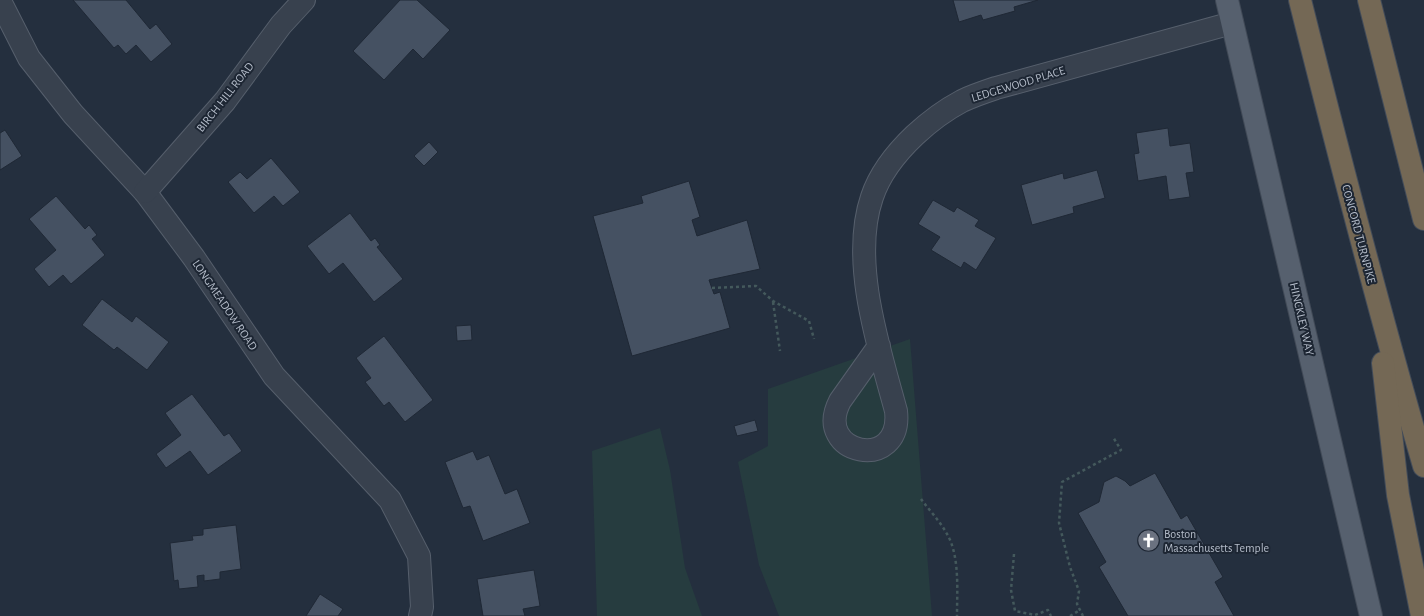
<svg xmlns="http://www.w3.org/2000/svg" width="1424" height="616" viewBox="0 0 1424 616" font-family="'Alegreya Sans',sans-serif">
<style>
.green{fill:#263c3f}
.building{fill:#455162;stroke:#1f2835}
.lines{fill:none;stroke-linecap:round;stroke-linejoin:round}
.minor-casing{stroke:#565f6c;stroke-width:24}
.major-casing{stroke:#414a57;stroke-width:24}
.highway-casing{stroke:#434c59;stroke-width:24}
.path{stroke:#44595c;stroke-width:2.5;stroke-dasharray:3 3;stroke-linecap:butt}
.minor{stroke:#38414e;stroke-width:22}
.major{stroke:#56606e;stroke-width:22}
.highway{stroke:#746855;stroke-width:22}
.labels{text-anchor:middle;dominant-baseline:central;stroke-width:4;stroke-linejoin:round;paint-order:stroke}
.street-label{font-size:12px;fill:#b4bcc9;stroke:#1d2633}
.poi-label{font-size:12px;fill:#b4bcc9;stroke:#1d2633;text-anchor:start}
</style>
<rect width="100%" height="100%" fill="#242f3e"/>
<g class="green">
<path d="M910 339 932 616H779L759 565 738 462 768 446V389Z"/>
<path d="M660 428 670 470 685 568 702 616H597L592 451Z"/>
</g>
<g class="building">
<path d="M73 0H126L150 29 156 24 172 44 151 62 136 45 126 54 118 45 114 48Z"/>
<path d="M400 0H417L450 30 423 59 413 49 384 80 353 51Z"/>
<path d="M953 0H1038L1014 7 1015 11 983 20 981 15 959 22Z"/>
<path d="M1168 128 1170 146 1190 143 1194 172 1186 173 1190 197 1169 200 1166 176 1138 181 1134 154 1139 153 1136 133Z"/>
<path d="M5 130 22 156 0 170V133Z"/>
<path d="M429 142 438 152 424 166 414 156Z"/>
<path d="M271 158 300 192 283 206 274 196 254 213 228 182 240 172 247 179Z"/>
<path d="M1097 170 1105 198 1073 207 1074 213 1032 225 1021 185 1063 173 1064 179Z"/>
<path d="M689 181 700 217 692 220 697 236 747 220 760 269 709 280 714 294 720 292 730 328 632 356 593 216 643 203 641 196Z"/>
<path d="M56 196 85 229 89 225 97 235 92 239 105 255 71 284 63 275 49 287 34 269 56 250 29 219Z"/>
<path d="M933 200 954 212 957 207 979 220 975 226 996 238 976 270 964 262 961 268 931 250 940 237 918 224Z"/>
<path d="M350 213 371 241 375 238 380 245 377 247 403 279 374 302 343 263 329 274 307 246Z"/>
<path d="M102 299 132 322 136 316 169 342 147 370 117 347 114 350 82 325Z"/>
<path d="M471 325 472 340 457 341 456 326Z"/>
<path d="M384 336 433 400 405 422 389 402 384 406 365 382 371 378 356 358Z"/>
<path d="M192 394 224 436 229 433 242 451 208 475 190 451 166 468 156 454 181 435 165 413Z"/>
<path d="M755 420 758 431 737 436 734 426Z"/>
<path d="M473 451 477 460 489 455 505 494 517 489 530 523 483 541 470 506 463 508 445 462Z"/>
<path d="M1155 473 1181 519 1187 515 1223 577 1215 582 1234 616H1128L1099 567 1106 562 1078 513 1099 502 1104 482 1116 476 1125 481 1130 486Z"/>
<path d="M236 525 241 569 220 572V579L204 581V575L197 576 198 587 179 589 178 580 174 581 170 543 193 540 192 536 203 535V529Z"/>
<path d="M534 570 540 606 523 609 525 616H483L477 579Z"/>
<path d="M320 594 343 609 338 616H306Z"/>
</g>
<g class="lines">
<defs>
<g id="minor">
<path d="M0 1 29 58 73 114 145 192 194 258 274 376 390 500 419 556 422 607 420 616"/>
<path d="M145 192 225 101 281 25 304 0"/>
<path d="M879 346 840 401C812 455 903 473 896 411 879 348 850 261 872 197 880 173 897 152 915 135 929 122 945 110 962 101 972 96 984 92 996 88L1232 23"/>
</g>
<path id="major" d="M1227 0 1371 616"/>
<g id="highway">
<path d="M1300 0C1339 156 1379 312 1424 466"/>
<path d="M1369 0 1424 219"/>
<path d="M1383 363 1398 495 1422 616"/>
</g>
</defs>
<use href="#minor" class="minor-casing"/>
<use href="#major" class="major-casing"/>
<use href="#highway" class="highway-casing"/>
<g class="path">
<path d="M712 288 756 286 773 301 809 321 814 339"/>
<path d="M773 302 780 351"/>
<path d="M921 499C929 510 940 521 947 534 960 556 957 591 957 616"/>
<path d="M1014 554 1011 590 1015 611 1035 615 1048 610 1051 616"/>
<path d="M1070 616 1080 610"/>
<path d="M1083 616 1077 604 1079 591 1070 567 1059 523 1062 482 1121 450 1113 437"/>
</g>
<use href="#minor" class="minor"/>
<use href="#major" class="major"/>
<use href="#highway" class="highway"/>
</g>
<defs>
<symbol id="church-disc" viewBox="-11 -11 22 22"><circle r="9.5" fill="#6b7280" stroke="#1d2633"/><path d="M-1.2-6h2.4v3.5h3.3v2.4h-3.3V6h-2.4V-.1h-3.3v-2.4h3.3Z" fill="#fff"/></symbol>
</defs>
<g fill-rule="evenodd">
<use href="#church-disc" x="1136" y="528" width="25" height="25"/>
</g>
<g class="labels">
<g class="street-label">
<text transform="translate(1018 84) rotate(-17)">LEDGEWOOD PLACE</text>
<text transform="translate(225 97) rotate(-52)">BIRCH HILL ROAD</text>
<text transform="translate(1359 234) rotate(75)">CONCORD TURNPIKE</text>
<text transform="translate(225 305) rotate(56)">LONGMEADOW ROAD</text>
<text transform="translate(1302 319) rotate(77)">HINCKLEY WAY</text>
</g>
<g class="poi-label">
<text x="1164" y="534">Boston<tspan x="1164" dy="14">Massachusetts Temple</tspan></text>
</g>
</g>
</svg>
